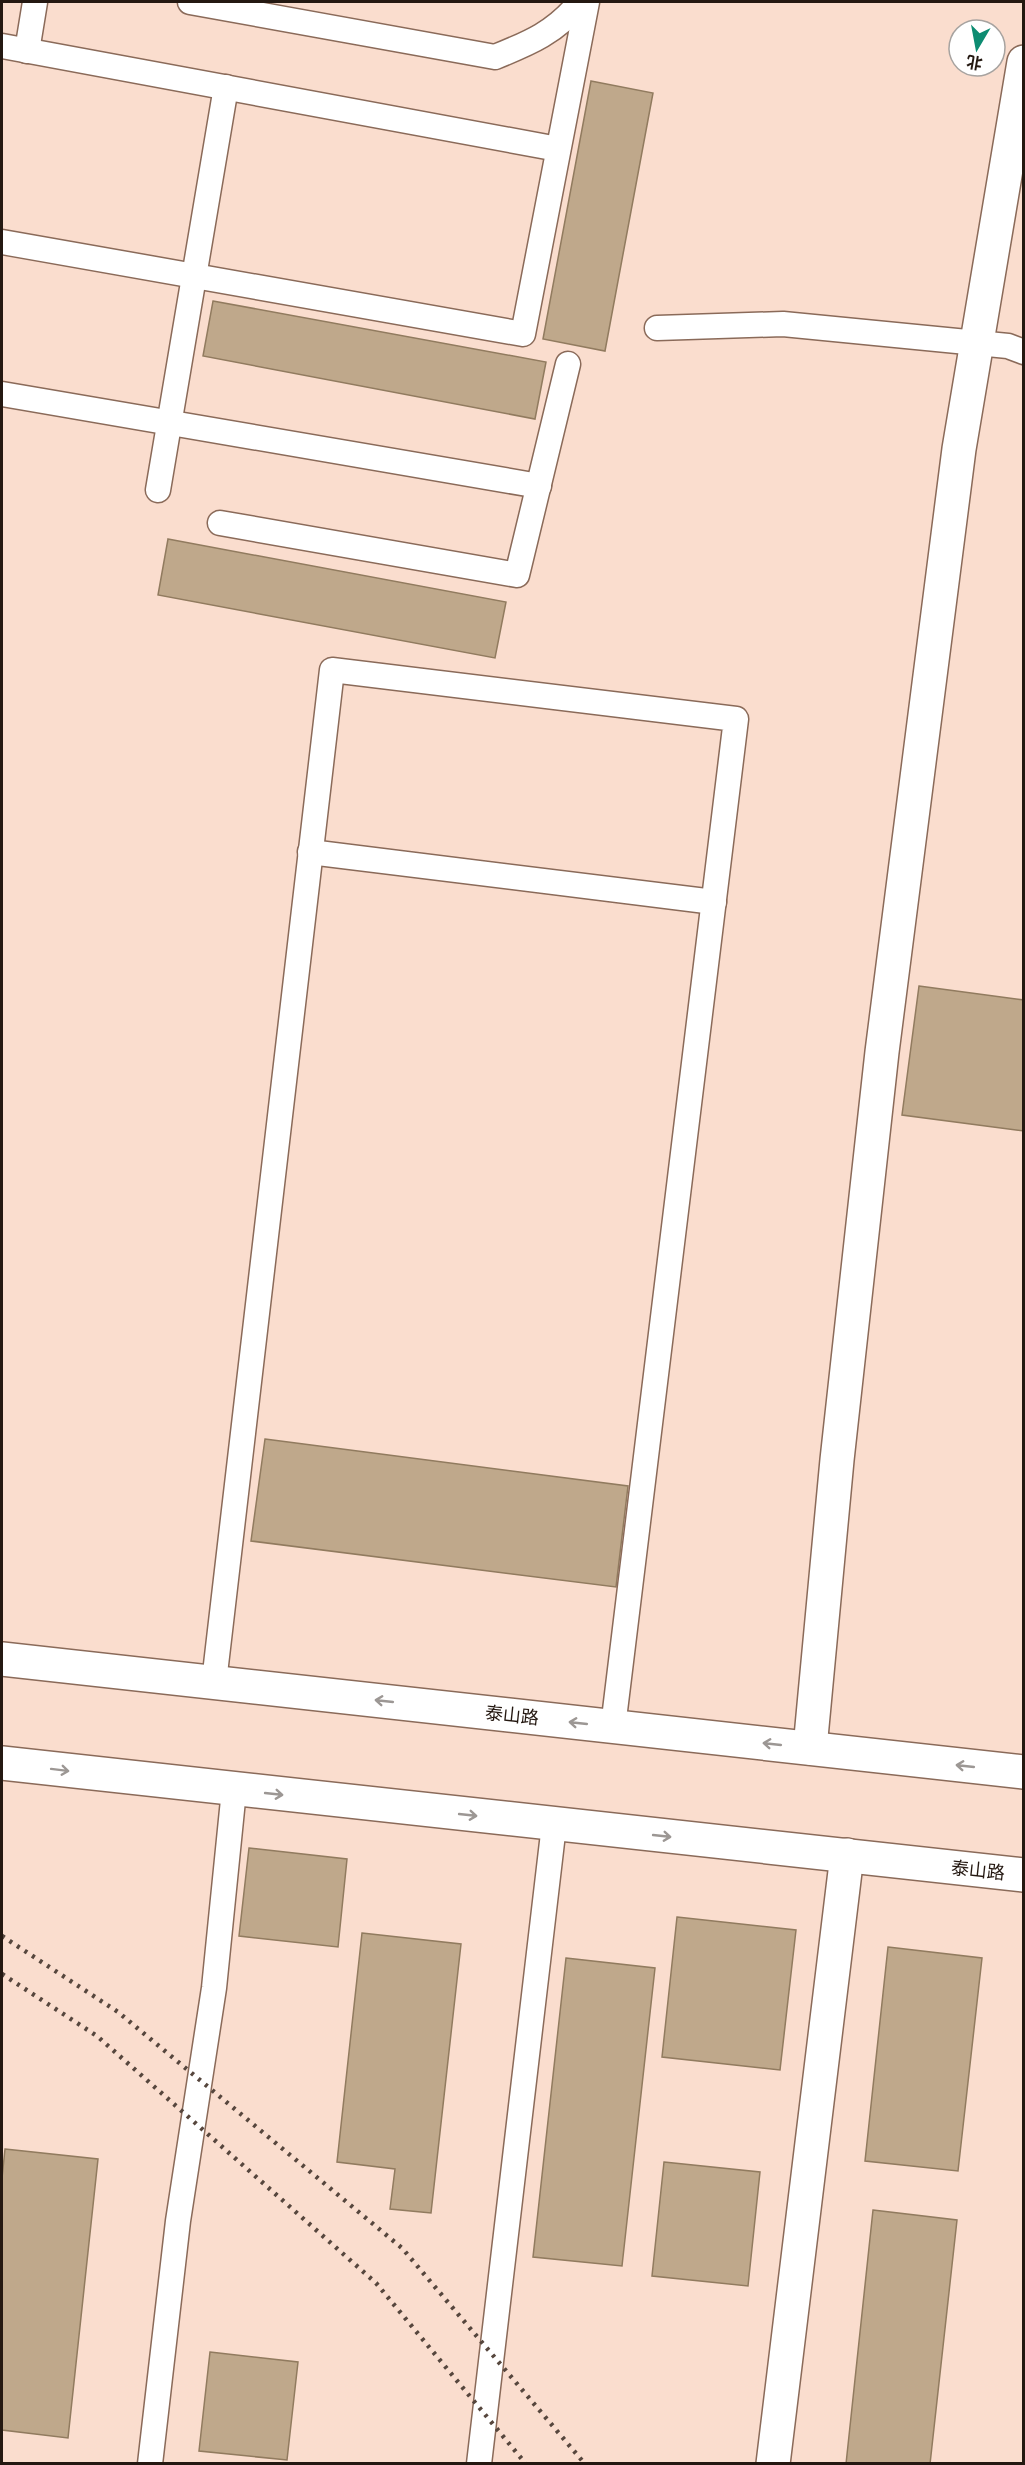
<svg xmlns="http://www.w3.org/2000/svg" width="1025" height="2465" viewBox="0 0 1025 2465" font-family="'Archivo Narrow','Noto Sans SC',sans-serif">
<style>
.building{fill:#bfa88b;stroke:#917b5f;stroke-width:1.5}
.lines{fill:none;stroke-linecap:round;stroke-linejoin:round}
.lane-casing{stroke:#8a6a59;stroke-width:27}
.street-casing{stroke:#8a6a59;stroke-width:36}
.secondary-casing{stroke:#8a6a59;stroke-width:36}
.lane{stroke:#fff;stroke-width:24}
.street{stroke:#fff;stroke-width:33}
.secondary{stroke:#fff;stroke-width:33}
.rail{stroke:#56463d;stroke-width:4.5;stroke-dasharray:3 6;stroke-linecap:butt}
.oneway{stroke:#9c9794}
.labels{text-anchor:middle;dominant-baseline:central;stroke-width:5;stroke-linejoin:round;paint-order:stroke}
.street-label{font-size:18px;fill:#241811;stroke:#fff}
</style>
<rect width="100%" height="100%" fill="#faddce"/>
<g class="building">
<path d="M591 81 653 93 605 351 543 339Z"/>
<path d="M213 301 546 362 535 419 203 356Z"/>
<path d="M168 539 506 602 495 658 158 595Z"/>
<path d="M919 986 1024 1000V1131L902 1115Z"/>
<path d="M265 1439 628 1486 616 1587 251 1541Z"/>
<path d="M249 1848 347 1859 338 1947 239 1936Z"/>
<path d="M677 1917 796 1930 780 2070 662 2057Z"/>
<path d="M362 1933 461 1944 431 2213 390 2209 395 2169 337 2162Z"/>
<path d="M888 1947 982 1958 958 2171 865 2161Z"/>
<path d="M566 1958 655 1968 622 2266 533 2257Z"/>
<path d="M5 2149 98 2159 68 2438 2 2430V2178Z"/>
<path d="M664 2162 760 2172 748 2286 652 2276Z"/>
<path d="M873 2210 957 2220 930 2464H846Z"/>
<path d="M210 2352 298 2362 287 2460 199 2451Z"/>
</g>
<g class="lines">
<defs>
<g id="lane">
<path d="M190 2 495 57C530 43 556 32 580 2"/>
<path d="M2 46 558 149"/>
<path d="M27 51 35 2"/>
<path d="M2 242 523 334 587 2"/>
<path d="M657 328 783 324 1008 346 1024 352"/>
<path d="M2 394 539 486"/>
<path d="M158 490 226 87"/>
<path d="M220 523 517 575 568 364"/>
<path d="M310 852 714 902"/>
<path d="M214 1682 332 670 736 719 613 1727"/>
<path d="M150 2464 178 2221 214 1988 234 1790"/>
<path d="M479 2464 554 1825"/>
</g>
<g id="street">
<path d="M810 1748 837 1460 882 1052 959 449 1024 62"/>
<path d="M773 2464 847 1855"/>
</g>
<g id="secondary">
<path d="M2 1659 1024 1772"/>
<path d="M2 1763 1024 1875"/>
</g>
</defs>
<use href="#lane" class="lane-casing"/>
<use href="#street" class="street-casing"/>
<use href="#secondary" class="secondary-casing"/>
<use href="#lane" class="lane"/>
<use href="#street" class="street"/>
<use href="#secondary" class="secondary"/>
<g class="rail">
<path d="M2 1936 118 2012 402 2248 585 2464"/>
<path d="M2 1974 97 2036 376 2283 526 2464"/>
</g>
</g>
<defs><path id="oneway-shaft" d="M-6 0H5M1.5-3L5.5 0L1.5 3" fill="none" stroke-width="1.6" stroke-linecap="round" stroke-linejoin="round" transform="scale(1.5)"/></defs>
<g class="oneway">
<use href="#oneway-shaft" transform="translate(384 1701) rotate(-174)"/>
<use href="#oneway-shaft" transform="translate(578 1723) rotate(-174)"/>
<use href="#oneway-shaft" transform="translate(772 1744) rotate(-174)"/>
<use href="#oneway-shaft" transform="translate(965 1766) rotate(-174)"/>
<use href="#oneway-shaft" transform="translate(60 1770) rotate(7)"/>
<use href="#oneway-shaft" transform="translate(274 1794) rotate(6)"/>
<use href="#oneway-shaft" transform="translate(468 1815) rotate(6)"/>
<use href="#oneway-shaft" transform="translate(662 1836) rotate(6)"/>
</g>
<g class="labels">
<g class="street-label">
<text transform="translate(512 1715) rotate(6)">泰山路</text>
<text transform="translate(978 1870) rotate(6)">泰山路</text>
</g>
</g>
<rect width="1025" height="2465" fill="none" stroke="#241811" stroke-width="6"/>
<g transform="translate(977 48) rotate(190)"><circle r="28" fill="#ffffff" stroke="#a7a3a0" stroke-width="1.5"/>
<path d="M0-4.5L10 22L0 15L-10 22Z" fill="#0d8c72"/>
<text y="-9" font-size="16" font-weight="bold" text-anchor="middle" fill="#241811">北</text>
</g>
</svg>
